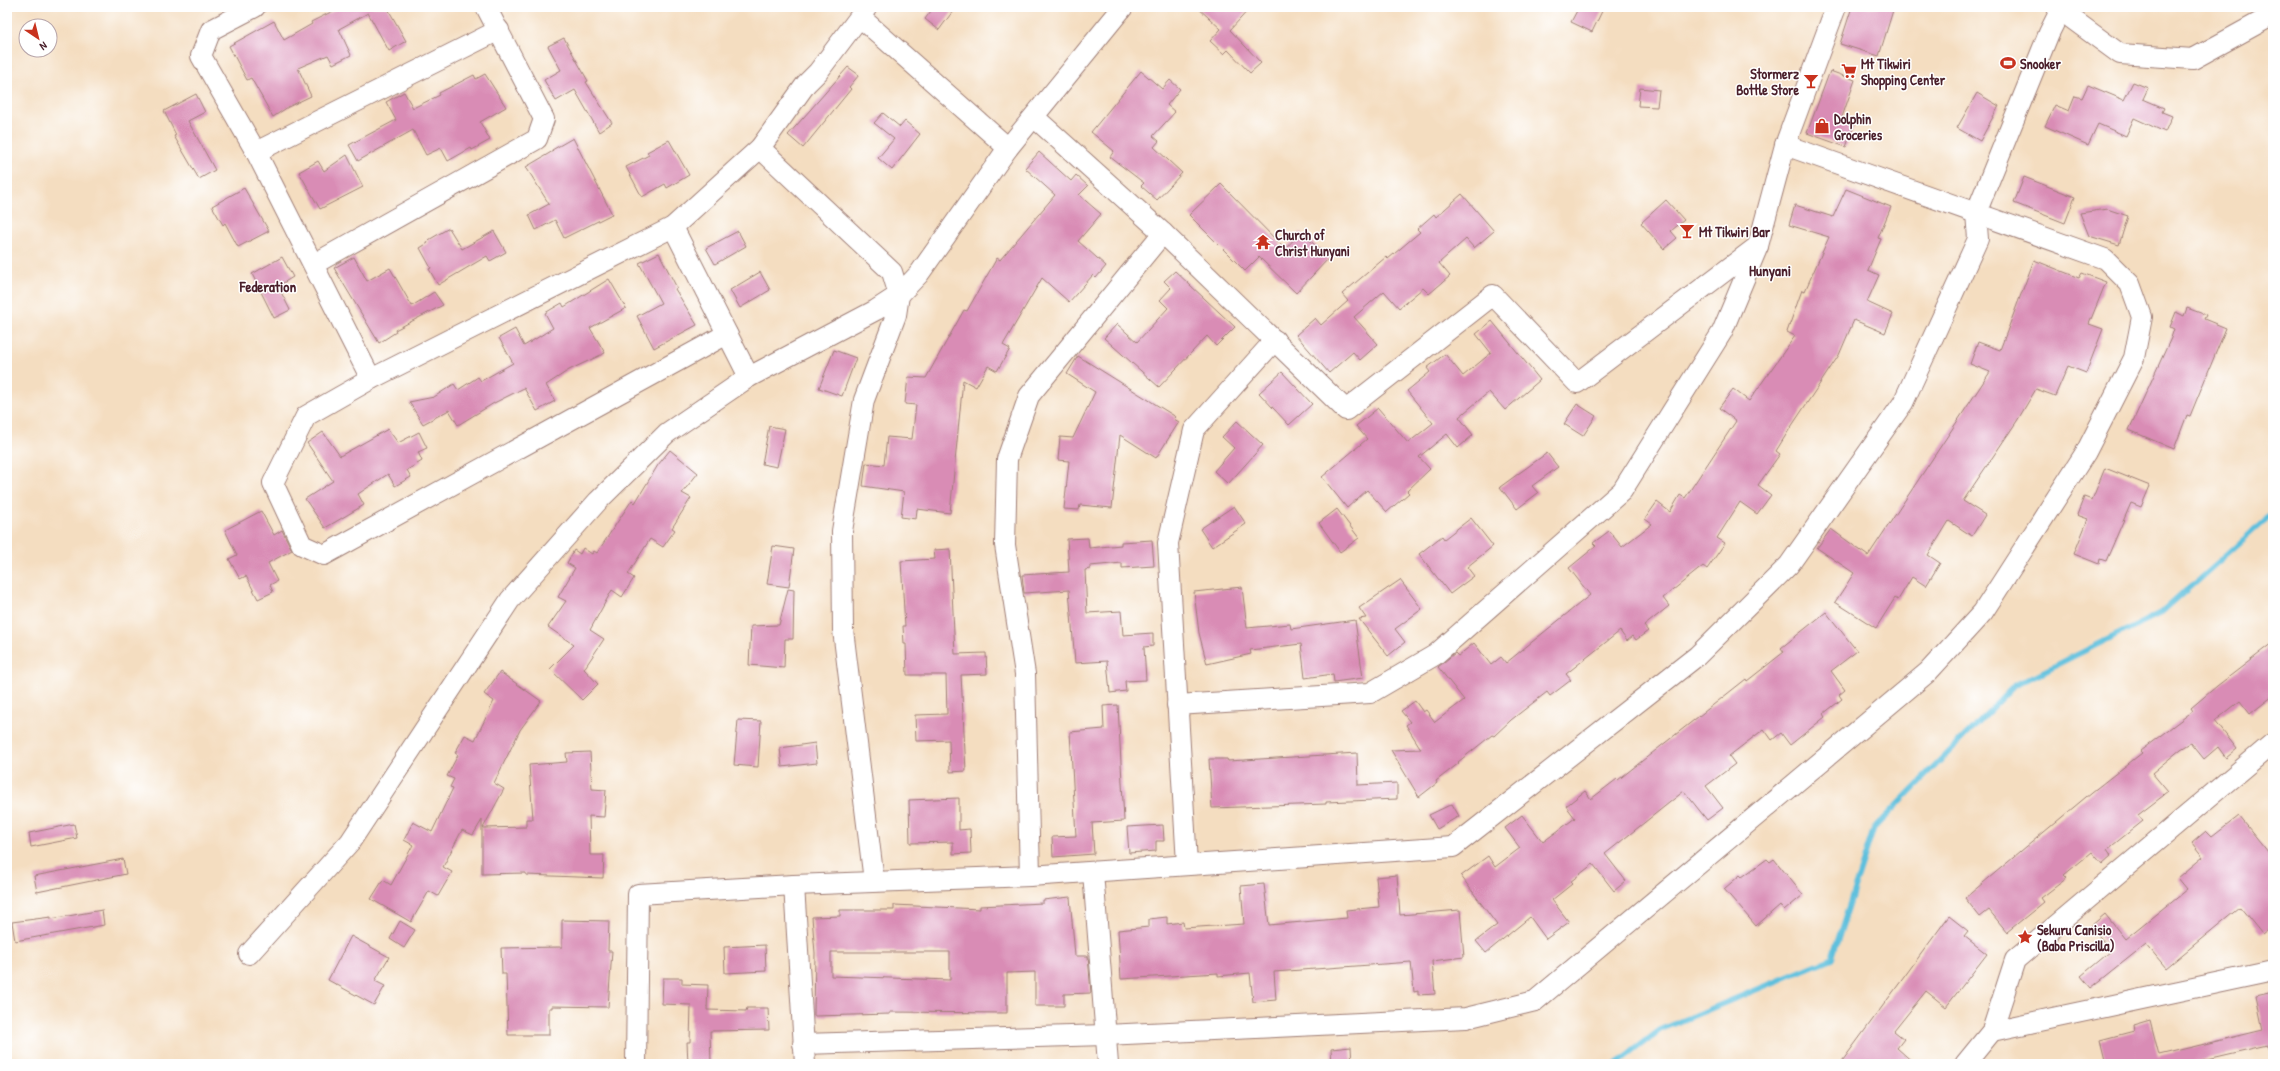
<svg xmlns="http://www.w3.org/2000/svg" width="2280" height="1071" viewBox="0 0 2280 1071" font-family="'Patrick Hand',sans-serif">
<style>
.lines{fill:none;stroke-linecap:round;stroke-linejoin:round}
.stream{stroke:#5ec0dd;stroke-width:5.5}
.building{fill:#d98cb5;fill-rule:evenodd}
.minor-casing{stroke:#9f7e76;stroke-width:22}
.minor{stroke:#fff;stroke-width:20}
.labels{text-anchor:middle;dominant-baseline:central;stroke-width:3;stroke-linejoin:round;paint-order:stroke}
.poi-label{font-size:14px;font-weight:bold;fill:#4a1f2b;stroke:#fff;text-anchor:start}
.neighbourhood-label{font-size:15px;font-weight:bold;fill:#4a1f2b;stroke:#fff}
</style>
<rect width="100%" height="100%" fill="#fff"/>
<filter id="ink" filterUnits="userSpaceOnUse"><feTurbulence type="fractalNoise" baseFrequency=".025" numOctaves="2"/><feDisplacementMap in="SourceGraphic" scale="8" xChannelSelector="R" yChannelSelector="G"/><feConvolveMatrix kernelMatrix="1 2 1 2 8 2 1 2 1" color-interpolation-filters="sRGB"/></filter>
<filter id="wash" filterUnits="userSpaceOnUse"><feTurbulence type="fractalNoise" baseFrequency=".012" numOctaves="4" result="noise"/><feDisplacementMap in="SourceGraphic" scale="16" xChannelSelector="R" yChannelSelector="G"/><feGaussianBlur stdDeviation="0.9" result="paint"/><feColorMatrix in="noise" values="0 0 0 0 0 0 0 0 0 0 0 0 0 0 0 0 0 1.4 0 .05"/><feComposite in="paint" operator="in"/></filter>
<g filter="url(#wash)">
<rect width="100%" height="100%" fill="#f4ddc0"/>
<g class="lines">
<path class="stream" d="M1616 1064 1660 1030 1832 958 1874 828 2014 686 2161 613 2273 513"/>
</g>
<g id="blocks">
<g class="building">
<path d="M341 7H387L406 41 389 51 368 13 339 29 351 55 333 64 328 55 298 68 311 96 288 107 273 117 251 78 247 80 229 46 274 21 284 40 312 24 311 22Z"/>
<path d="M934 7H956L939 30 925 19Z"/>
<path d="M1197 7H1251L1230 30 1261 63 1250 73 1228 50 1224 54 1210 41 1221 29Z"/>
<path d="M1579 7H1604L1592 32 1571 22Z"/>
<path d="M1852 7H1894L1879 56 1840 44Z"/>
<path d="M564 38 588 81 586 82 612 123 599 132 575 90 556 101 544 80 561 70 548 46Z"/>
<path d="M848 67 859 75 849 87 851 89 803 148 788 135Z"/>
<path d="M1141 71 1162 89 1170 80 1180 89 1167 105 1175 112 1153 136 1159 141 1154 147 1182 173 1157 200 1141 186 1144 183 1110 157 1114 151 1091 132Z"/>
<path d="M1830 71 1855 80 1841 120 1854 125 1846 147 1807 133Z"/>
<path d="M485 74 506 107 480 122 490 140 472 150 471 148 448 161 441 148 426 155 413 130 358 161 349 145 396 120 386 102 404 92 413 108 440 95 439 93 474 75 476 79Z"/>
<path d="M2133 82 2148 88 2143 99 2164 108 2162 112 2172 116 2165 132 2134 118 2126 136 2098 124 2088 145 2045 126 2055 105 2069 111 2075 96 2082 98 2088 85 2124 100Z"/>
<path d="M1640 88 1659 90 1657 107 1638 106Z"/>
<path d="M1977 93 1999 106 1980 141 1957 128Z"/>
<path d="M196 94 205 112 188 121 215 170 199 179 174 136 176 135 164 111Z"/>
<path d="M883 113 900 127 905 121 920 134 892 170 878 158 894 139 874 123Z"/>
<path d="M573 138 612 214 564 238 555 220 536 230 529 215 549 204 526 167 553 151 552 150Z"/>
<path d="M669 140 689 175 667 188 665 184 642 197 626 167 649 155 647 152Z"/>
<path d="M1039 152 1071 181 1076 175 1088 186 1079 195 1101 214 1078 241 1106 266 1096 278 1093 275 1069 302 1042 278 1003 345 1010 349 997 371 988 366 976 387 963 380 950 513 917 509 916 519 901 517 904 492 863 486 866 463 884 465 887 437 912 439 916 405 905 404 908 377 926 378 964 310 967 311 997 258 1000 260 1055 195 1025 168Z"/>
<path d="M347 155 363 187 320 209 299 172 318 161 324 171Z"/>
<path d="M2024 177 2075 197 2065 223 2014 203Z"/>
<path d="M1221 184 1285 249 1301 232 1329 258 1296 293 1259 257 1245 271 1189 215Z"/>
<path d="M244 188 269 231 238 247 225 223 223 225 212 206Z"/>
<path d="M1846 189 1891 207 1878 238 1881 239 1868 270 1879 275 1867 302 1893 314 1885 333 1854 320 1839 355 1789 430 1776 451 1780 454 1758 485 1771 495 1757 514 1740 502 1717 538 1725 543 1707 569 1703 566 1663 598 1669 606 1644 626 1648 631 1636 640 1633 636 1627 641 1620 631 1566 674 1571 680 1550 696 1547 692 1511 720 1494 736 1492 735 1458 762 1459 763 1436 781 1437 783 1419 797 1391 750 1421 749 1406 725 1410 722 1401 711 1415 701 1423 712 1426 710 1435 722 1464 700 1438 667 1455 653 1458 656 1474 643 1491 665 1501 657 1506 663 1590 595 1569 568 1596 546 1593 543 1609 531 1622 547 1652 524 1645 519 1657 502 1670 512 1680 495 1685 498 1736 421 1719 408 1733 389 1749 401 1795 336 1787 332 1802 290 1805 291 1829 237 1789 225 1795 205 1833 217Z"/>
<path d="M1462 194 1494 231 1474 248 1466 239 1439 263 1450 276 1429 294 1423 288 1399 308 1384 291 1354 317 1378 344 1360 360 1353 352 1329 373 1296 335 1315 318 1321 325 1348 301 1342 294 1386 257 1388 259 1420 232 1417 229 1434 214 1436 217Z"/>
<path d="M1666 200 1684 220 1671 231 1677 238 1664 249 1641 223Z"/>
<path d="M2107 209 2128 216 2119 245 2089 236 2080 213Z"/>
<path d="M449 228 462 249 494 231 506 252 490 261 487 256 438 285 429 269 431 268 420 248 428 243 427 241Z"/>
<path d="M738 231 746 246 715 264 706 248Z"/>
<path d="M659 253 677 288 675 289 697 325 654 348 637 316 661 303 639 263Z"/>
<path d="M282 257 293 277 278 286 290 310 274 318 252 274Z"/>
<path d="M354 257 367 281 390 268 412 306 434 292 443 305 395 330 396 332 379 343 334 268Z"/>
<path d="M2034 260 2079 278 2082 273 2106 282 2089 324 2103 329 2086 373 2068 366 2055 396 2036 389 2017 421 1963 501 1985 515 1972 536 1949 521 1928 555 1940 563 1926 586 1912 577 1898 600 1895 598 1876 628 1835 602 1854 573 1817 548 1831 529 1868 556 1990 372 1970 364 1978 342 2000 350Z"/>
<path d="M1175 271 1235 327 1216 346 1207 336 1159 387 1104 338 1117 324 1137 342 1168 308 1160 300 1171 288 1164 281Z"/>
<path d="M760 272 770 290 740 308 730 290Z"/>
<path d="M609 279 626 308 590 328 605 353 569 370 546 385 555 401 537 411 524 388 494 403 458 425 449 410 423 424 409 402 434 397 454 384 458 390 478 377 481 381 513 363 499 338 515 329 524 346 553 328 545 313 562 303 564 307Z"/>
<path d="M2187 308 2206 315 2204 319 2226 328 2190 416 2187 415 2174 449 2129 430 2171 338 2174 329 2170 327 2176 312 2184 316Z"/>
<path d="M1492 321 1540 380 1505 410 1489 392 1459 417 1473 435 1458 448 1447 434 1419 457 1430 469 1407 491 1409 493 1387 512 1367 490 1347 508 1322 477 1367 439 1356 426 1378 408 1408 443 1433 423 1407 391 1430 372 1427 368 1445 354 1463 376 1491 353 1476 334Z"/>
<path d="M834 350 856 358 842 396 819 388Z"/>
<path d="M1078 356 1176 417 1174 419 1179 422 1156 458 1120 435 1112 508 1080 505 1079 510 1064 509 1069 461 1058 460 1060 437 1073 438 1095 392 1067 374Z"/>
<path d="M1282 372 1312 404 1289 425 1259 393Z"/>
<path d="M1577 404 1596 416 1583 436 1564 424Z"/>
<path d="M1237 421 1263 445 1228 484 1214 471 1234 448 1222 437Z"/>
<path d="M769 426 785 429 777 467 762 464Z"/>
<path d="M388 429 398 443 419 432 427 448 418 452 422 461 407 470 411 477 395 486 388 474 358 494 364 505 325 528 305 499 333 481 307 443 323 432 340 456Z"/>
<path d="M670 450 698 473 682 493 691 498 672 528 675 530 663 547 650 539 628 574 634 578 622 597 612 590 590 630 604 639 584 669 598 684 582 700 550 669 574 645 548 627 566 601 558 597 575 568 567 563 574 550 580 554 583 548 592 554 594 551 597 553 632 500 635 503 658 465Z"/>
<path d="M1547 453 1558 467 1532 486 1538 493 1517 509 1500 487Z"/>
<path d="M2105 468 2150 486 2141 507 2131 503 2106 561 2100 559 2099 564 2074 554 2088 519 2077 515 2084 497 2092 500Z"/>
<path d="M1234 506 1246 524 1212 547 1200 529Z"/>
<path d="M1337 509 1359 538 1340 552 1319 523Z"/>
<path d="M261 511 274 535 282 530 292 550 268 563 277 581 270 585 273 592 258 599 246 576 240 579 229 559 237 555 225 530Z"/>
<path d="M1471 518 1493 546 1467 567 1474 576 1450 594 1419 554 1442 536 1444 539Z"/>
<path d="M1088 538 1089 548 1121 545V542L1152 540 1154 566 1122 568V563L1090 566V569L1085 570 1087 613 1121 611 1123 635 1153 633V646L1144 647 1146 680 1125 681 1126 691 1110 693 1107 661 1075 663 1069 590 1024 593 1022 575 1069 572 1067 539Z"/>
<path d="M773 546 794 549 789 587 767 584Z"/>
<path d="M950 549 955 654 986 653 987 674 961 675 966 771 950 772 949 740 916 741 915 715 947 714 946 675H907L906 644H904L903 626H905L901 561 935 559 934 550Z"/>
<path d="M1400 580 1422 609 1395 629 1405 642 1388 656 1359 619 1366 618 1359 608Z"/>
<path d="M1242 587 1247 628 1290 624 1291 629 1355 620 1363 678 1334 682 1333 674 1305 678 1301 644 1250 650 1251 654 1207 664 1199 633 1194 592Z"/>
<path d="M788 589 794 590 793 639H785L784 668 749 665 751 626 779 625Z"/>
<path d="M1826 612 1857 651 1831 671 1845 690 1839 695 1842 699 1823 714 1825 717 1790 745 1781 733 1772 740 1764 729 1729 756 1735 764 1706 786 1723 808 1707 820 1684 791 1605 854 1626 881 1614 891 1593 864 1570 882 1572 884 1552 900 1569 922 1546 939 1530 917 1486 953 1476 941 1497 925 1461 876 1488 856 1495 867 1520 848 1505 828 1522 815 1543 842 1575 818 1566 806 1585 791 1591 799 1617 779 1618 780 1746 679 1747 681 1784 652 1781 648Z"/>
<path d="M2273 643V696L2250 714 2240 701 2215 721 2237 749 2226 758 2218 747 2204 759 2191 743 2181 749 2152 773 2168 792 2138 815 2143 821 2108 849 2112 855 2102 864 2092 852 2064 875 2067 878 2041 898 2044 902 2007 932 1989 910 1980 917 1965 898 2092 792 2142 753 2140 751 2193 711 2191 708 2217 686Z"/>
<path d="M500 672 541 701 520 730 494 783 504 789 483 828 526 827V819H533L529 765 567 762 566 753 590 752 592 789 606 790 604 817 589 816 590 855H604L603 878 526 875V873L482 874V820L473 835 462 830 443 867 452 872 438 896 429 891 411 922 371 899 383 880 391 885 413 845 404 840 413 822 432 832 453 788 450 787 454 779 447 776 458 755 455 753 465 735 475 740 494 701 484 694Z"/>
<path d="M1118 705 1124 821 1092 823 1094 854 1053 857 1052 837 1076 836 1070 732 1104 729 1103 706Z"/>
<path d="M738 720 761 721 758 767 734 765Z"/>
<path d="M815 743 817 763 782 767 780 748Z"/>
<path d="M1357 753 1358 785 1397 783V799L1326 802V804L1212 808 1209 759H1227L1228 761Z"/>
<path d="M959 798V830L970 829 971 853 953 854V842L910 843 909 800Z"/>
<path d="M1452 804 1459 816 1437 829 1429 815Z"/>
<path d="M2239 816 2273 858V925L2262 934 2240 907 2166 968 2146 944 2091 988 2081 976 2111 951 2091 926 2105 914 2125 939 2187 889 2178 878 2203 857 2192 843 2206 831 2212 837Z"/>
<path d="M74 824 77 838 31 847 29 833Z"/>
<path d="M1163 825 1164 841H1156V851L1129 853 1127 827Z"/>
<path d="M123 859 126 874 37 892 34 876Z"/>
<path d="M1767 859 1770 862 1774 859 1803 895 1784 911 1780 905 1756 926 1724 889 1740 875 1742 877Z"/>
<path d="M1397 875 1400 915 1460 910 1464 957 1432 961 1435 994 1418 995V991L1414 992 1411 962 1274 972 1276 1000 1253 1002 1250 973 1218 976V973L1121 979 1118 930 1149 927V919L1167 917V924L1183 922 1184 928 1244 924 1241 886 1264 884 1269 925 1347 918 1346 910 1379 907 1376 877Z"/>
<path d="M1070 897 1075 956H1088L1091 993 1064 994V1006H1035V972L1007 973V1013L890 1012V1014L814 1016 815 953 812 917 840 916V910H894V905L980 909V906L1043 903V900ZM831 952H950V980L831 976Z"/>
<path d="M102 910 104 925 15 941 12 922 51 917V919Z"/>
<path d="M1949 916 1968 931 1964 936 1987 954 1946 1007 1926 991 1894 1031 1904 1039 1897 1048 1915 1064H1840Z"/>
<path d="M562 920 609 921 608 951H612L608 1007 552 1006V1008H549V1035H508L506 974H502L501 948 562 947Z"/>
<path d="M400 921 415 930 404 948 390 939Z"/>
<path d="M351 936 389 957 375 981 385 986 374 1005 328 980Z"/>
<path d="M765 945 766 971 725 973 724 947Z"/>
<path d="M663 978H682V984L708 985 707 1010 746 1011 747 1008H768L769 1030 710 1031 711 1064H688L687 1042H690L691 1005 662 1004Z"/>
<path d="M2273 993V1046L2267 1047V1045L2185 1064H2106L2100 1040 2134 1031 2133 1025 2150 1020 2159 1055 2263 1030 2256 997Z"/>
<path d="M1351 1047 1352 1064H1332L1331 1049Z"/>
</g>
</g>
</g>
<g filter="url(#ink)">
<use href="#blocks" fill-opacity="0" stroke="#9f7e76" stroke-width="1"/>
<g class="lines">
<defs>
<g id="minor">
<path d="M255 7 211 30 201 56 256 152 371 379"/>
<path d="M2060 10 2120 54 2193 59 2273 15"/>
<path d="M860 17 1008 148"/>
<path d="M1034 117 1163 233 1346 410 1493 295 1577 383 1758 246"/>
<path d="M760 148 892 272 899 295 896 315 864 400 842 531 843 630 874 881"/>
<path d="M256 152 499 30"/>
<path d="M673 227 749 377"/>
<path d="M314 264 537 139 544 119 486 7"/>
<path d="M727 334 324 555 302 545 273 483 306 416 371 379 673 227 760 148 806 84 818 72 867 7"/>
<path d="M1177 705 1370 693 1435 655 1622 491 1722 332 1758 246 1785 145"/>
<path d="M1187 864 1168 543 1194 430 1275 340"/>
<path d="M1093 872 1108 1064"/>
<path d="M1030 876 1025 674 1005 545 1007 459 1029 396 1163 233"/>
<path d="M794 885 805 1064"/>
<path d="M249 954 350 842 510 600 598 501 667 433 749 377 876 310 899 295 919 274 1008 148 1123 7"/>
<path d="M1992 1031 2273 971"/>
<path d="M803 1044 1105 1035 1466 1018 1535 1001 1928 672 1983 612 2086 452 2134 358 2142 317 2130 284 2105 259 1785 145 1836 7"/>
<path d="M636 1064 638 894 794 885 1030 876 1453 847 1697 656 1789 565 1903 403 1978 239 1976 213 2049 33 2062 7"/>
<path d="M1965 1064 1992 1031 2015 960 2273 743"/>
</g>
</defs>
<use href="#minor" class="minor-casing"/>
<use href="#minor" class="minor"/>
</g>
</g>
<defs>
<symbol id="stadium-bare" viewBox="-9 -9 18 18"><path d="M0-5a6.5 5 0 1 0 0 10a6.5 5 0 1 0 0-10ZM-3.5-1.8h7v3.6h-7Z" fill="#c8321e" stroke="#fff" stroke-width="2.5" paint-order="stroke"/></symbol>
<symbol id="supermarket-bare" viewBox="-9 -9 18 18"><path d="M-6-5.5h2.5l.6 2H6L4.5 2H-2.5L-4.4-4H-6ZM-1.5 3.2a1.3 1.3 0 1 0 .1 0ZM3 3.2a1.3 1.3 0 1 0 .1 0Z" fill="#c8321e" stroke="#fff" stroke-width="2.5" paint-order="stroke"/></symbol>
<symbol id="bar-bare" viewBox="-9 -9 18 18"><path d="M-6-5H6L.8 .8V4.5H3.5V6h-7V4.5H-.8V.8Z" fill="#c8321e" stroke="#fff" stroke-width="2.5" paint-order="stroke"/></symbol>
<symbol id="shop-bare" viewBox="-9 -9 18 18"><path d="M-5-2.5h2.3a2.7 3.5 0 0 1 5.4 0H5L5.5 6h-11ZM-1.5-2.5h3a1.5 2.3 0 0 0-3 0Z" fill="#c8321e" stroke="#fff" stroke-width="2.5" paint-order="stroke"/></symbol>
<symbol id="temple-bare" viewBox="-9 -9 18 18"><path d="M0-6L5-2H3V0L6.5 2.5H4V6H1.5V3h-3V6H-4V2.5H-6.5L-3 0V-2H-5Z" fill="#c8321e" stroke="#fff" stroke-width="2.5" paint-order="stroke"/></symbol>
<symbol id="sight-bare" viewBox="-9 -9 18 18"><path d="M0-6L1.8-2.2L6-1.7L2.9 1.2L3.7 5.4L0 3.3L-3.7 5.4L-2.9 1.2L-6-1.7L-1.8-2.2Z" fill="#c8321e" stroke="#fff" stroke-width="2.5" paint-order="stroke"/></symbol>
</defs>
<g fill-rule="evenodd">
<use href="#stadium-bare" x="1997" y="52" width="22" height="22"/>
<use href="#supermarket-bare" x="1838" y="60" width="22" height="22"/>
<use href="#bar-bare" x="1800" y="70" width="22" height="22"/>
<use href="#shop-bare" x="1811" y="115" width="22" height="22"/>
<use href="#bar-bare" x="1676" y="220" width="22" height="22"/>
<use href="#temple-bare" x="1252" y="231" width="22" height="22"/>
<use href="#sight-bare" x="2014" y="926" width="22" height="22"/>
</g>
<g class="labels">
<g class="poi-label">
<text x="1861" y="63">Mt Tikwiri<tspan x="1861" dy="16">Shopping Center</tspan></text>
<text x="2020" y="63">Snooker</text>
<text x="1799" y="73" text-anchor="end">Stormerz<tspan x="1799" dy="16">Bottle Store</tspan></text>
<text x="1834" y="118">Dolphin<tspan x="1834" dy="16">Groceries</tspan></text>
<text x="1699" y="231">Mt Tikwiri Bar</text>
<text x="1275" y="234">Church of<tspan x="1275" dy="16">Christ Hunyani</tspan></text>
<text x="2037" y="929">Sekuru Canisio<tspan x="2037" dy="16">(Baba Priscilla)</tspan></text>
</g>
<g class="neighbourhood-label">
<text x="1770" y="270">Hunyani</text>
<text x="268" y="286">Federation</text>
</g>
</g>
<rect width="2280" height="1071" fill="none" stroke="#fff" stroke-width="24"/>
<g transform="translate(38 38) rotate(145)"><circle r="19" fill="#ffffff" stroke="#b7a5aa"/>
<path d="M0-3L7 15L0 10L-7 15Z" fill="#c8321e"/>
<text y="-6" font-size="11" font-weight="bold" text-anchor="middle" fill="#4a1f2b">N</text>
</g>
</svg>
